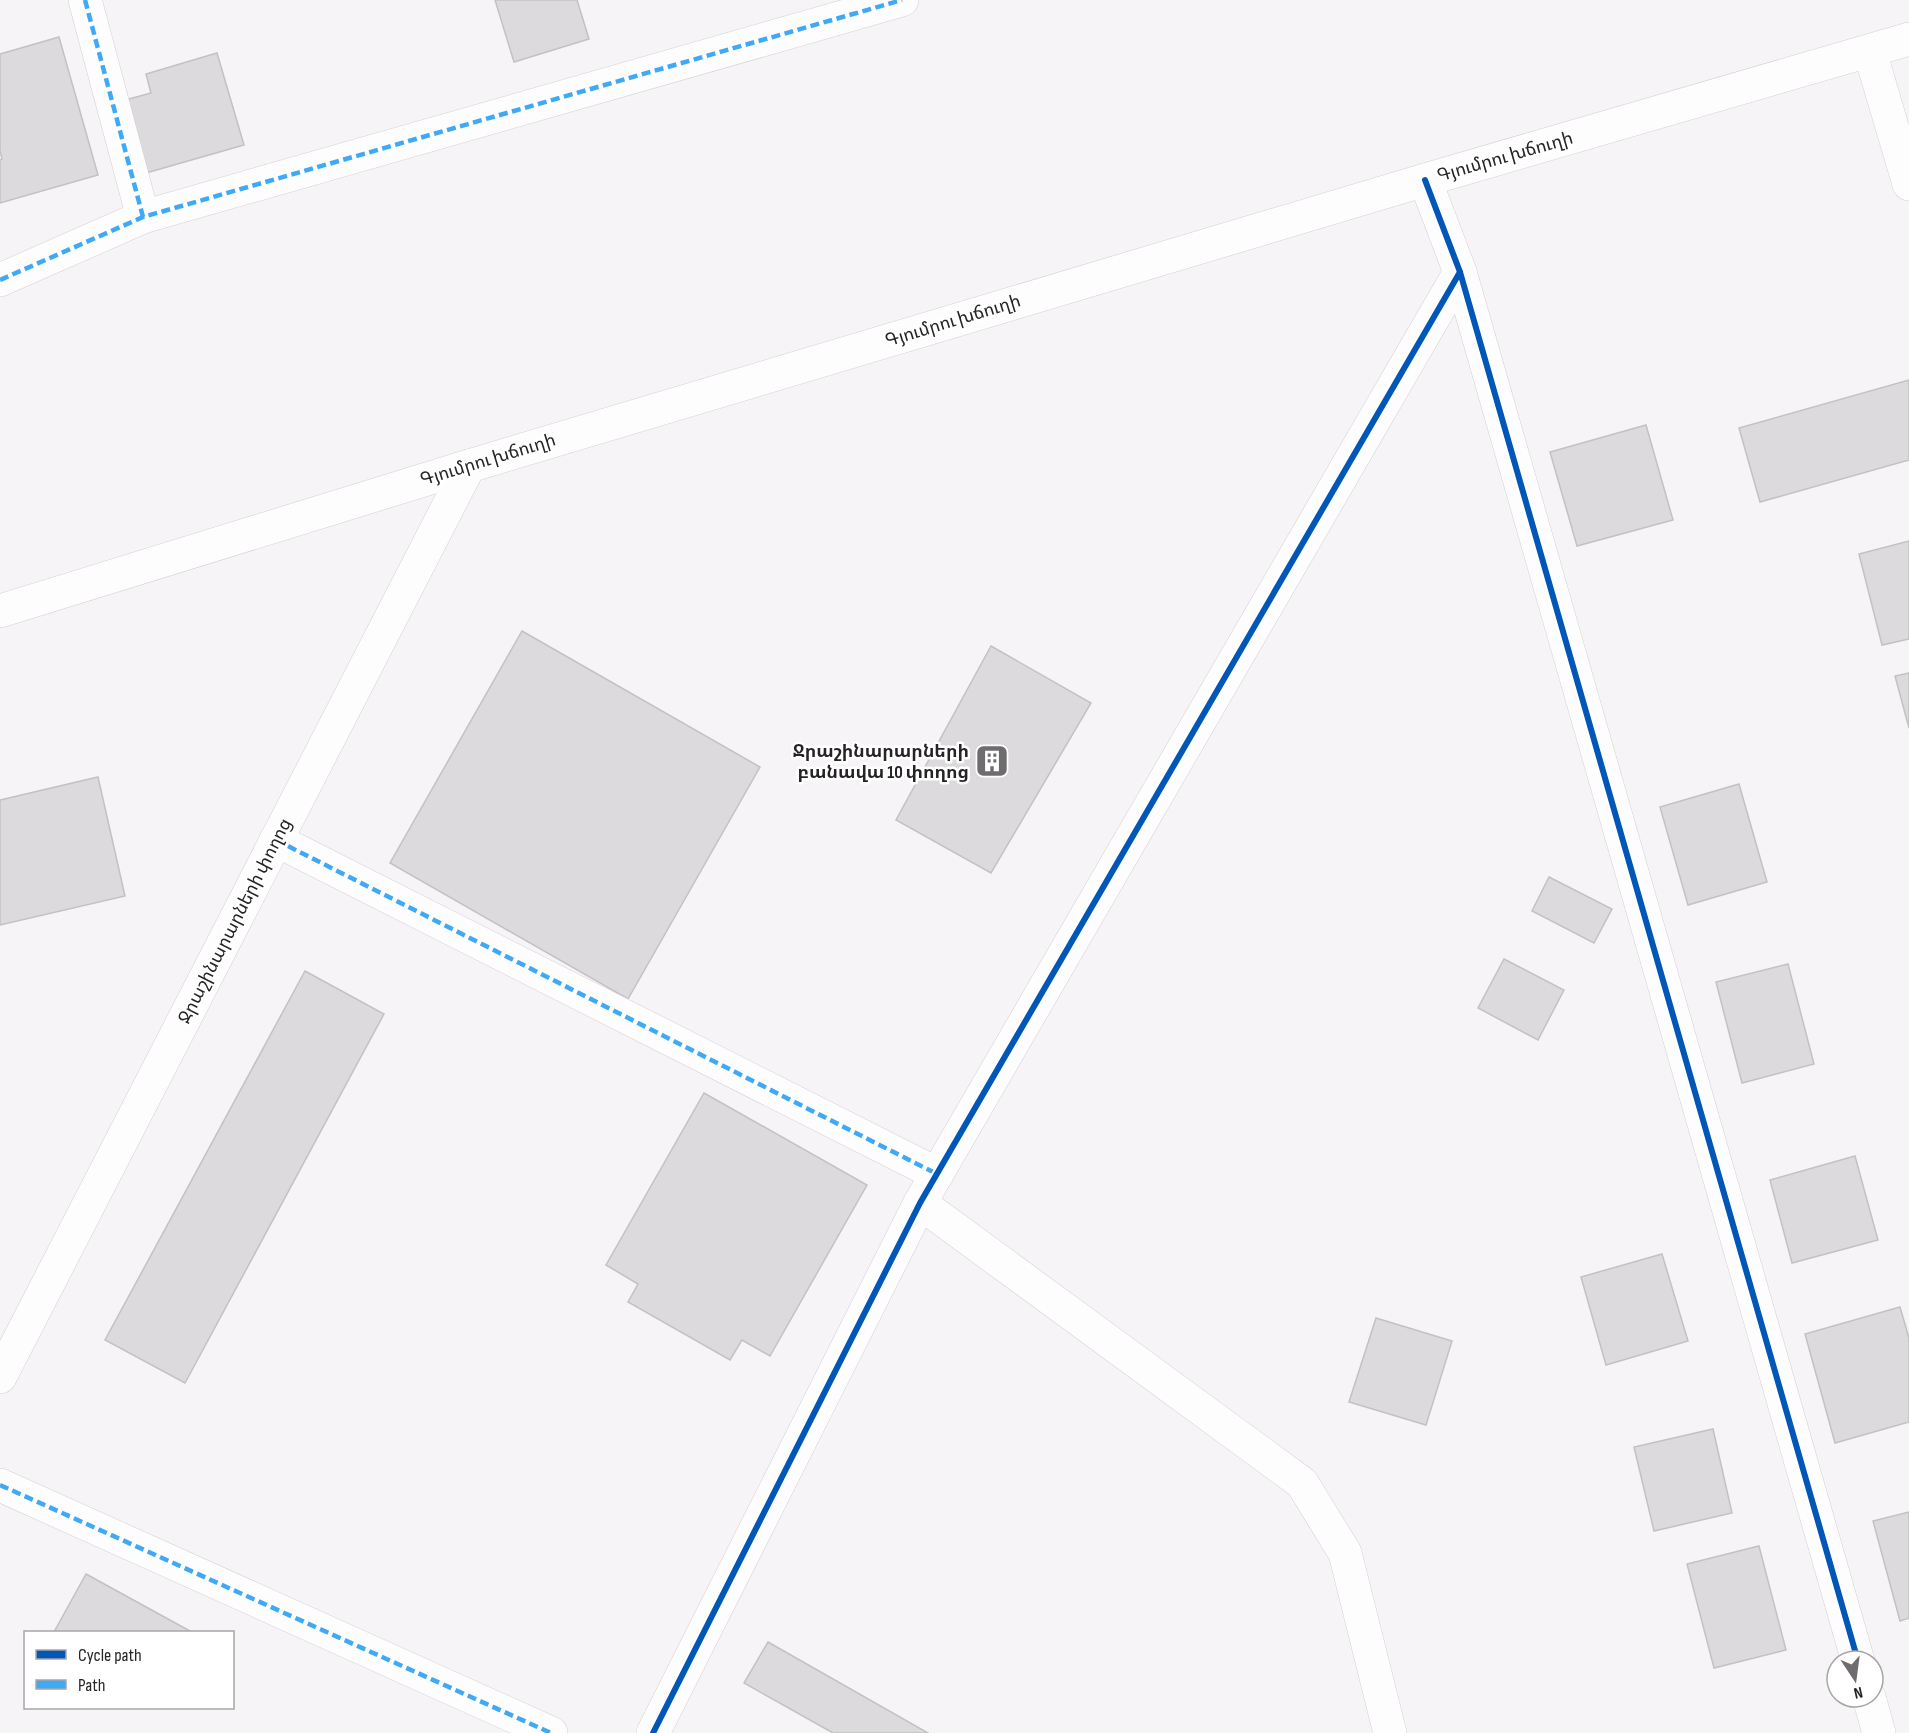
<svg xmlns="http://www.w3.org/2000/svg" width="1909" height="1733" viewBox="0 0 1909 1733" font-family="'Sofia Sans Condensed','Noto Sans Armenian',sans-serif">
<style>
.building{fill:#dcdadc;stroke:#c3c1c3;stroke-width:1.5}
.lines{fill:none;stroke-linecap:round;stroke-linejoin:round}
.street-casing{stroke:#d3d1d3;stroke-width:34}
.secondary-casing{stroke:#d3d1d3;stroke-width:34}
.street{stroke:#fefdfe;stroke-width:33}
.secondary{stroke:#fefdfe;stroke-width:33}
.quiet{stroke:#3fa9f5;stroke-width:4.5;stroke-dasharray:9 4.5;stroke-linecap:butt}
.cycleway-casing{stroke:#fff;stroke-width:10}
.cycleway{stroke:#0057b8;stroke-width:6}
.labels{text-anchor:middle;dominant-baseline:central;stroke-width:5;stroke-linejoin:round;paint-order:stroke}
.street-label{font-size:18px;fill:#252325;stroke:#fff}
.poi-label{font-size:18px;font-weight:bold;fill:#252325;stroke:#fff;text-anchor:end}
</style>
<rect width="100%" height="100%" fill="#f7f4f7"/>
<g class="building">
<path d="M495 0H577L589 39 514 62Z"/>
<path d="M59 37 98 175 0 203V160L2 159 0 151V54Z"/>
<path d="M217 53 244 145 146 173 125 100 151 93 146 74Z"/>
<path d="M1909 380V460L1760 502 1739 428Z"/>
<path d="M1646 425 1673 520 1577 546 1550 452Z"/>
<path d="M1909 541V639L1882 645 1859 554Z"/>
<path d="M522 631 760 767 628 999 390 863Z"/>
<path d="M991 646 1091 703 991 873 896 820Z"/>
<path d="M1909 673V728L1895 676Z"/>
<path d="M98 777 125 896 0 925V800Z"/>
<path d="M1739 784 1767 882 1688 905 1660 807Z"/>
<path d="M1549 877 1612 909 1594 943 1532 911Z"/>
<path d="M1504 959 1564 990 1538 1040 1478 1008Z"/>
<path d="M1788 964 1814 1064 1742 1083 1716 982Z"/>
<path d="M305 971 384 1014 185 1383 105 1340Z"/>
<path d="M704 1093 867 1185 770 1356 742 1340 730 1360 628 1302 638 1284 606 1265Z"/>
<path d="M1855 1156 1878 1240 1792 1263 1770 1180Z"/>
<path d="M1662 1254 1688 1341 1606 1365 1581 1277Z"/>
<path d="M1900 1307 1909 1338V1422L1835 1443 1805 1334Z"/>
<path d="M1376 1318 1452 1341 1426 1425 1349 1402Z"/>
<path d="M1713 1429 1732 1513 1654 1531 1634 1447Z"/>
<path d="M1909 1512V1618L1900 1621 1873 1521Z"/>
<path d="M1759 1546 1786 1650 1714 1668 1687 1564Z"/>
<path d="M86 1574 190 1631V1632H54Z"/>
<path d="M768 1642 928 1733H833L744 1683Z"/>
</g>
<g class="lines">
<defs>
<g id="street">
<path d="M85 0 143 217"/>
<path d="M1870 52 1909 184"/>
<path d="M1425 180 1460 272 1858 1661"/>
<path d="M0 280 143 217 902 0"/>
<path d="M276 840 937 1174"/>
<path d="M920 1203 1302 1483 1345 1553 1390 1733"/>
<path d="M0 1377 469 466"/>
<path d="M0 1485 551 1733"/>
<path d="M1869 1697 1879 1733"/>
<path d="M653 1733 920 1203 1460 272"/>
</g>
<path id="secondary" d="M0 611 469 466 1425 180 1909 39"/>
</defs>
<use href="#street" class="street-casing"/>
<use href="#secondary" class="secondary-casing"/>
<use href="#street" class="street"/>
<use href="#secondary" class="secondary"/>
<g class="quiet">
<path d="M85 0 143 217"/>
<path d="M0 280 143 217 902 0"/>
<path d="M276 840 937 1174"/>
<path d="M0 1485 551 1733"/>
</g>
<defs>
<g id="cycleway">
<path d="M1425 180 1460 272 1858 1661"/>
<path d="M653 1733 920 1203 1460 272"/>
</g>
</defs>
<use href="#cycleway" class="cycleway-casing"/>
<use href="#cycleway" class="cycleway"/>
</g>
<defs>
<symbol id="building-square" viewBox="-11 -11 22 22"><rect x="-9" y="-9" width="18" height="18" rx="4" fill="#6e6c6e" stroke="#fff"/><path d="M-4-6H4V6H1V3H-1V6H-4ZM-2.5-4.3h1.7v1.8h-1.7ZM.8-4.3h1.7v1.8H.8ZM-2.5-1h1.7V.8h-1.7ZM.8-1h1.7V.8H.8Z" fill="#fff"/></symbol>
</defs>
<g fill-rule="evenodd">
<use href="#building-square" x="973" y="742" width="38" height="38"/>
</g>
<g class="labels">
<g class="street-label">
<text transform="translate(1505 157) rotate(-16)">Գյումրու խճուղի</text>
<text transform="translate(953 321) rotate(-17)">Գյումրու խճուղի</text>
<text transform="translate(488 460) rotate(-17)">Գյումրու խճուղի</text>
<text transform="translate(235 921) rotate(-63)">Ջրաշինարարների փողոց</text>
</g>
<g class="poi-label">
<text x="969" y="751">Ջրաշինարարների<tspan x="969" dy="21">բանավա 10 փողոց</tspan></text>
</g>
</g>
<rect x="24" y="1631" width="210" height="78" fill="#ffffff" stroke="#a8a7a8" stroke-width="1.5"/>
<rect x="36" y="1650" width="30" height="9" fill="#0057b8" stroke="#a8a7a8" stroke-width="1.5"/>
<text x="78" y="1661" font-size="18" fill="#252325">Cycle path</text>
<rect x="36" y="1680" width="30" height="9" fill="#3fa9f5" stroke="#a8a7a8" stroke-width="1.5"/>
<text x="78" y="1691" font-size="18" fill="#252325">Path</text>
<g transform="translate(1855 1679) rotate(167)"><circle r="28" fill="#ffffff" stroke="#a8a7a8" stroke-width="1.5"/>
<path d="M0-4.5L10 22L0 15L-10 22Z" fill="#6e6c6e"/>
<text y="-9" font-size="16" font-weight="bold" text-anchor="middle" fill="#252325">N</text>
</g>
</svg>
